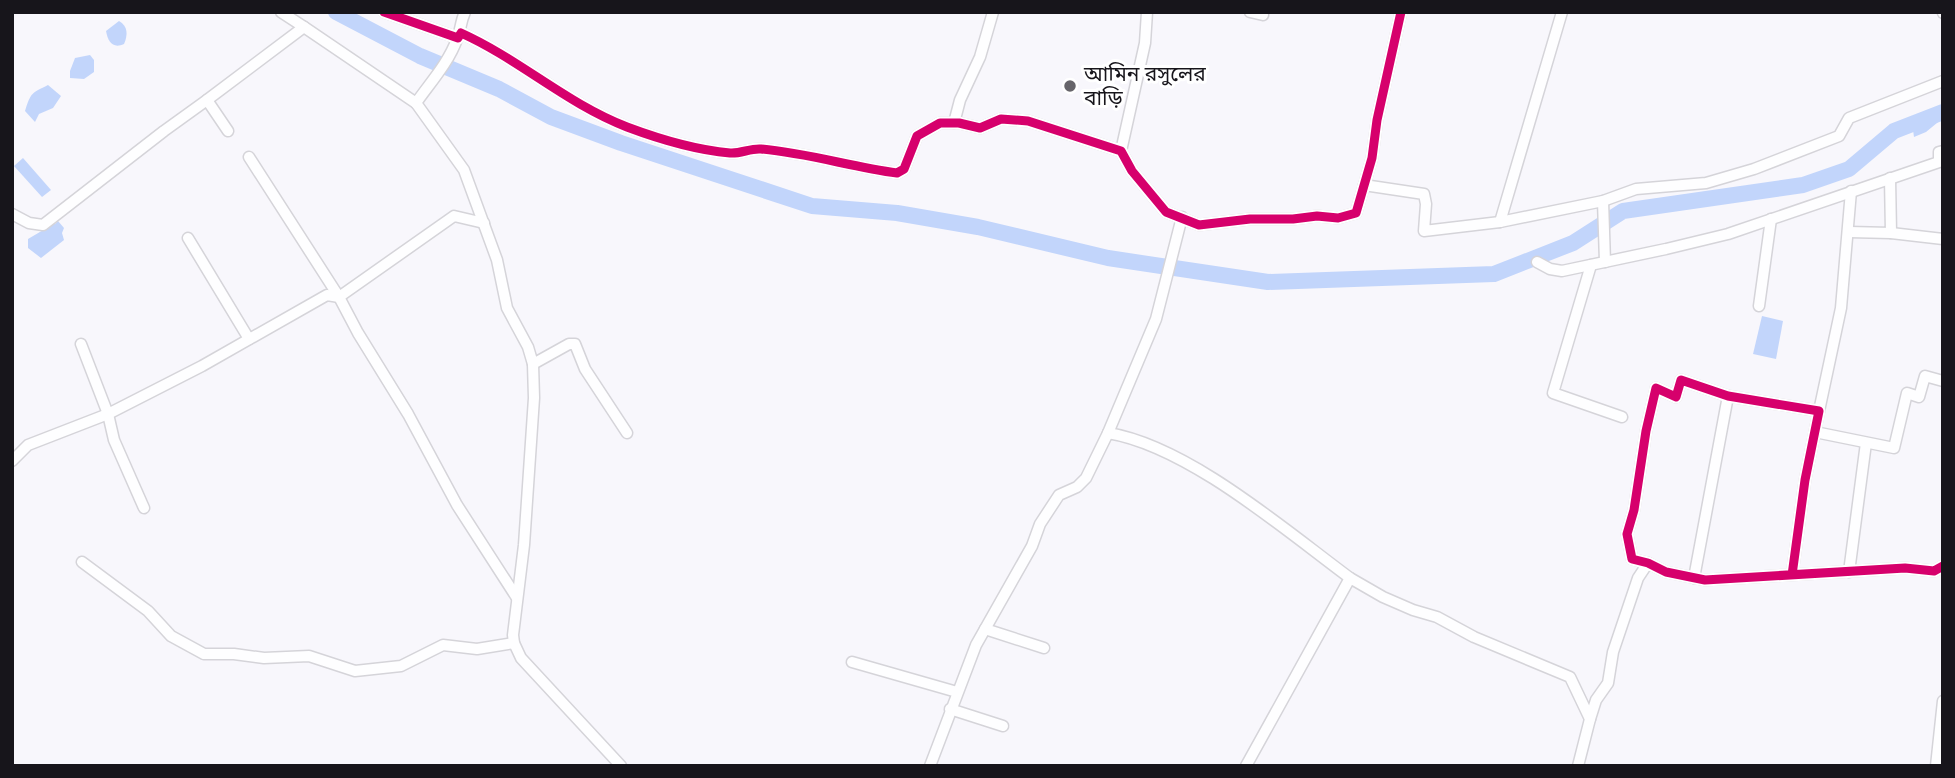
<svg xmlns="http://www.w3.org/2000/svg" width="1955" height="778" viewBox="0 0 1955 778" font-family="'Roboto Serif','Noto Sans Bengali',serif">
<style>
.water{fill:#c2d5fb}
.lines{fill:none;stroke-linecap:round;stroke-linejoin:round}
.river{stroke:#c2d5fb;stroke-width:16}
.street-casing{stroke:#d5d4d9;stroke-width:13}
.street{stroke:#fefeff;stroke-width:10}
.cycleway-casing{stroke:#fff;stroke-width:13}
.cycleway{stroke:#d6006c;stroke-width:9}
.poi-dot{fill:#66646a;stroke:#fff;stroke-width:2.5}
.labels{text-anchor:middle;dominant-baseline:central;stroke-width:6;stroke-linejoin:round;paint-order:stroke}
.poi-label{font-size:21px;fill:#17151b;stroke:#fff;text-anchor:start}
</style>
<rect width="100%" height="100%" fill="#f8f7fc"/>
<g class="water">
<path d="M119 21C128 26 128 35 124 44 113 49 108 42 106 31Z"/>
<path d="M90 55 94 60V72L84 79 70 78V71L75 58Z"/>
<path d="M48 85 61 96 53 108 39 114 35 122 25 111C31 92 32 93 48 85Z"/>
<path d="M1943 110V118L1926 132 1914 137 1913 130 1923 127Z"/>
<path d="M23 158 51 190 42 197 14 166Z"/>
<path d="M58 221 64 228 62 233 64 240 41 258 28 248V239L45 229 52 222 55 224Z"/>
<path d="M1762 316 1783 321 1776 359 1753 354Z"/>
</g>
<g class="lines">
<path class="river" d="M336 12 420 56 499 89 551 117 621 143 812 206 897 213 978 227 1108 258 1268 282 1494 274 1573 243 1623 211 1803 185 1849 169 1894 131 1943 112"/>
<defs>
<g id="street">
<path d="M281 12 304 27"/>
<path d="M384 12 458 38 461 33C519 59 567 104 627 127 659 139 696 150 730 153 740 154 751 148 761 149 807 153 852 167 897 173L904 169 917 136 940 123H959L980 128 1001 119 1028 121 1121 151 1132 171 1166 212 1199 225 1250 219H1293L1317 216 1338 218 1356 213 1372 158 1377 120 1401 12"/>
<path d="M465 12C460 23 461 30 457 39 449 62 430 83 416 103L464 170 497 260 507 308 528 347 533 364 534 398 524 545 513 635 514 643 521 658 621 766"/>
<path d="M1250 12 1263 15"/>
<path d="M1943 12V13"/>
<path d="M954 123 960 100 980 57 993 12"/>
<path d="M228 131 207 100 304 27 416 103"/>
<path d="M1121 151 1145 43 1147 12"/>
<path d="M249 157 339 297 358 333 408 414 457 505 517 598"/>
<path d="M1364 185 1424 194 1426 204 1424 231 1500 222 1603 201 1636 189 1706 183 1754 169 1839 136 1849 118 1943 81"/>
<path d="M1603 201 1605 262"/>
<path d="M12 214 29 223 43 225 164 131 207 100"/>
<path d="M1500 222 1562 12"/>
<path d="M1849 232 1891 233 1890 178"/>
<path d="M1891 233 1943 239"/>
<path d="M188 238 249 339"/>
<path d="M1537 262 1550 269 1562 271 1666 249 1728 234 1939 162V152L1943 151"/>
<path d="M1591 265 1553 393 1622 417"/>
<path d="M1759 306 1771 219"/>
<path d="M81 344 108 414 114 440 144 508"/>
<path d="M533 364 569 344H575L585 369 627 433"/>
<path d="M1819 411 1841 308 1851 191"/>
<path d="M1815 432 1894 448 1907 393 1919 397 1925 376 1943 381"/>
<path d="M1108 433C1188 446 1285 530 1350 578"/>
<path d="M12 461 28 445 108 414 202 366 327 295 339 297 454 216 484 223"/>
<path d="M82 562 148 611 171 636 204 654H234L264 658 309 656 355 671 401 666 443 645 477 649 514 643"/>
<path d="M1849 572 1866 443"/>
<path d="M1792 575 1805 480 1819 411 1728 396 1681 380 1676 397 1656 388 1646 431 1634 510 1627 534 1632 559 1648 563 1666 572 1705 580 1905 568 1934 571 1943 566"/>
<path d="M1694 578 1728 396"/>
<path d="M985 629 1044 648"/>
<path d="M852 662 957 692"/>
<path d="M950 709 1003 726"/>
<path d="M1590 719 1596 700 1608 683 1613 652 1638 578 1648 563"/>
<path d="M930 766 976 645 1032 546 1040 524 1059 495 1077 487 1086 478 1108 433 1156 319 1182 217"/>
<path d="M1246 766 1350 578 1383 597 1413 610 1437 617 1474 637 1570 677 1590 719 1578 766"/>
<path d="M1936 766 1943 701"/>
</g>
</defs>
<use href="#street" class="street-casing"/>
<use href="#street" class="street"/>
<defs>
<g id="cycleway">
<path d="M384 12 458 38 461 33C519 59 567 104 627 127 659 139 696 150 730 153 740 154 751 148 761 149 807 153 852 167 897 173L904 169 917 136 940 123H959L980 128 1001 119 1028 121 1121 151 1132 171 1166 212 1199 225 1250 219H1293L1317 216 1338 218 1356 213 1372 158 1377 120 1401 12"/>
<path d="M1792 575 1805 480 1819 411 1728 396 1681 380 1676 397 1656 388 1646 431 1634 510 1627 534 1632 559 1648 563 1666 572 1705 580 1905 568 1934 571 1943 566"/>
</g>
</defs>
<use href="#cycleway" class="cycleway-casing"/>
<use href="#cycleway" class="cycleway"/>
</g>
<circle class="poi-dot" cx="1070" cy="86" r="7"/>
<g class="labels">
<g class="poi-label">
<text x="1084" y="74">আমিন রসুলের<tspan x="1084" dy="24">বাড়ি</tspan></text>
</g>
</g>
<rect width="1955" height="778" fill="none" stroke="#17151b" stroke-width="28"/>
</svg>
